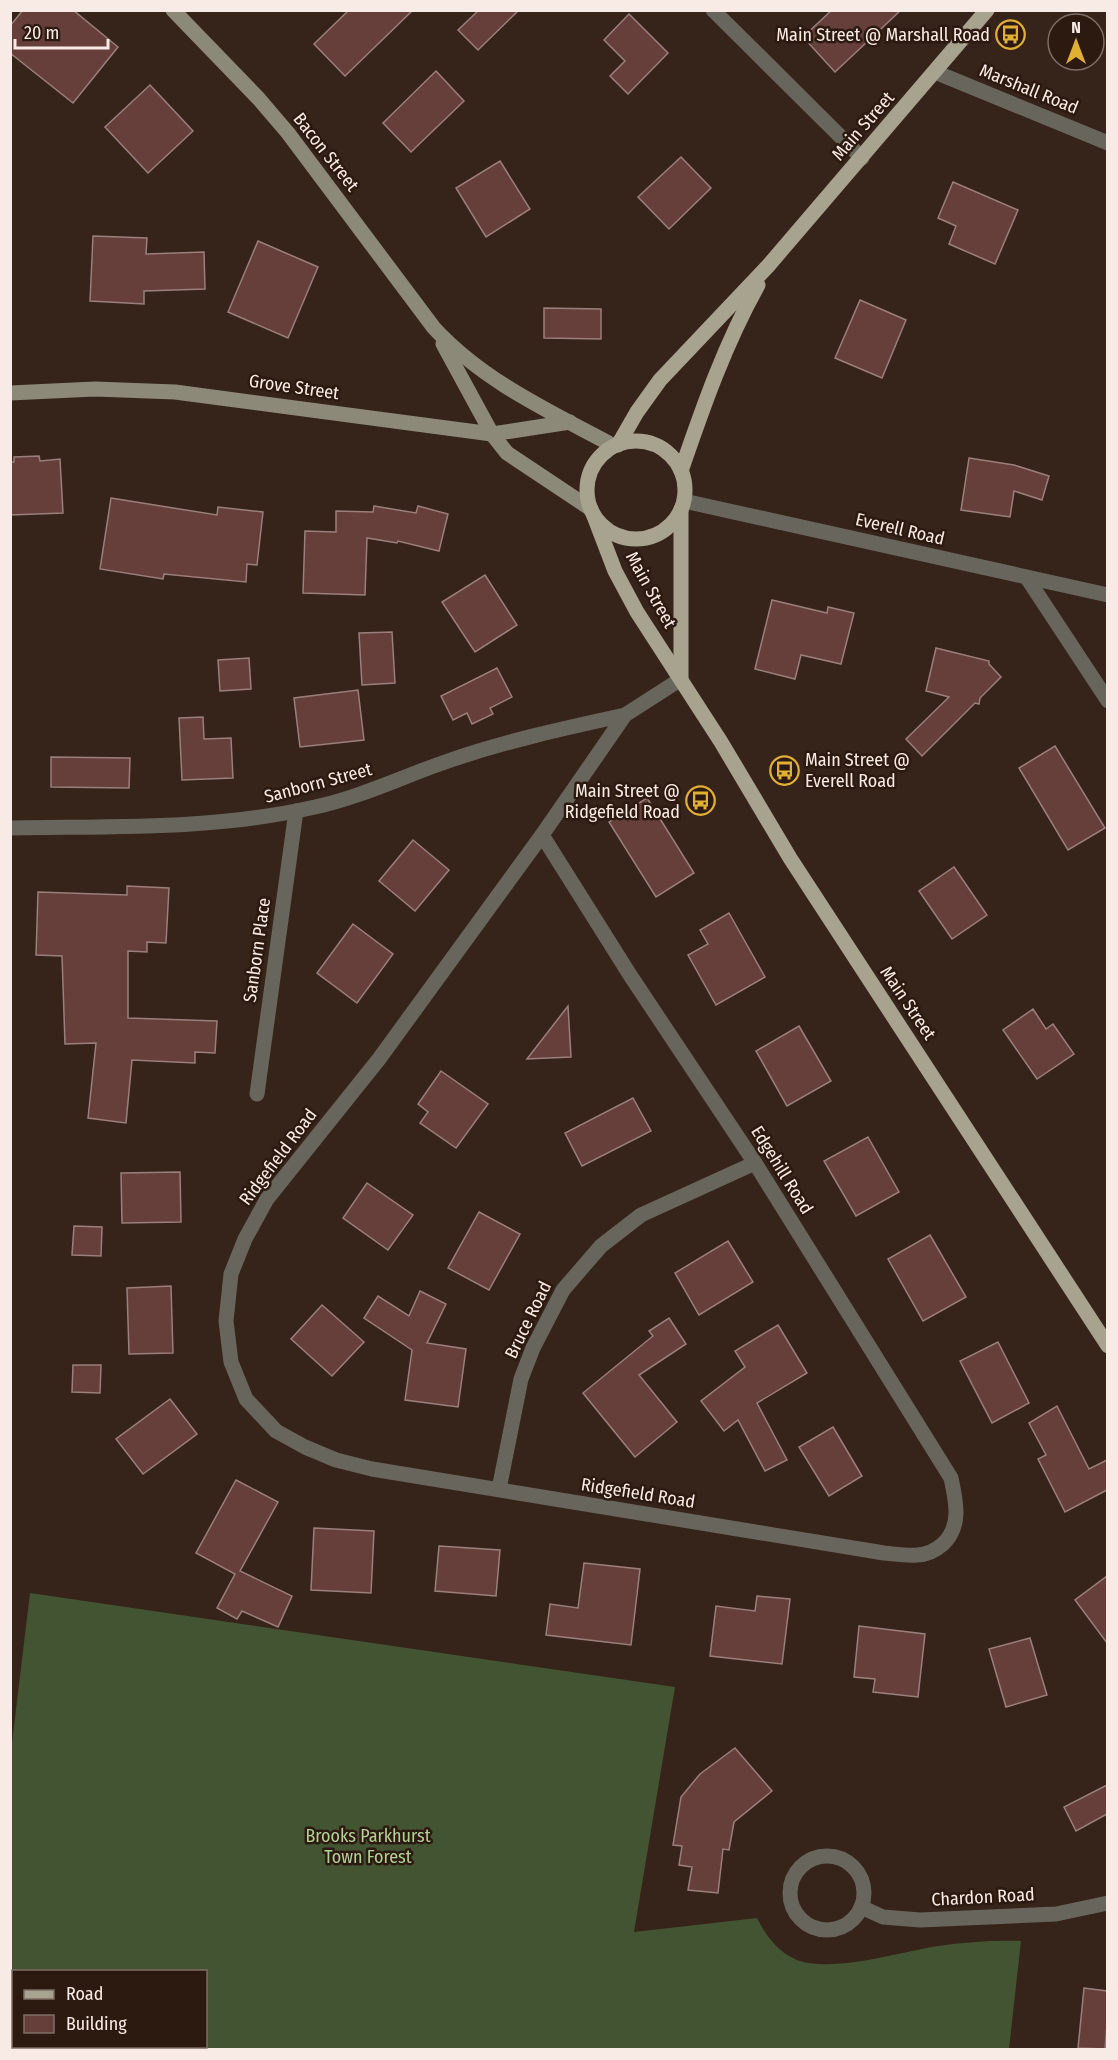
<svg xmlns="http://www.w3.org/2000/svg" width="1118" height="2060" viewBox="0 0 1118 2060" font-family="'Fira Sans Condensed',sans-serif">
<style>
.forest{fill:#435433;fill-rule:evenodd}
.building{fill:#663f3b;stroke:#9a7f7c;stroke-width:1.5}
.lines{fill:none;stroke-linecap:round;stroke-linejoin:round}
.street{stroke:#68665c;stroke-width:15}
.secondary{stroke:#8c8979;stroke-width:15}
.primary{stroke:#a8a38f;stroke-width:15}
.labels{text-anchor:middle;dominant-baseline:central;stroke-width:5;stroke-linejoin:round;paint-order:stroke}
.poi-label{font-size:18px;fill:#f8eae4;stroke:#2c1a11;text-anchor:end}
.street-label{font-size:18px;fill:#f8eae4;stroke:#2c1a11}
.park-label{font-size:18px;fill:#b1d196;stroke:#2c1a11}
</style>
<rect width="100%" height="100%" fill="#36231a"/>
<path class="forest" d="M30 1593 675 1687 634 1932 757 1918C766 1936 778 1952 797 1960 833 1973 900 1952 938 1946 966 1942 993 1940 1021 1941L1009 2049H11L10 1759ZM14 1972H206V2046H14Z"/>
<g class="building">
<path d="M23 10H73L118 47 73 103 10 53V26Z"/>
<path d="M349 10H413L345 76 314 44Z"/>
<path d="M479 10H519L478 50 458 30Z"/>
<path d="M832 10H901L835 72 803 37Z"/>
<path d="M629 14 668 53 628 94 610 76 625 61 604 40Z"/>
<path d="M436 71 464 101 411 152 383 123Z"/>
<path d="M150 85 193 131 148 173 105 127Z"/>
<path d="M681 157 711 188 669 229 638 197Z"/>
<path d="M500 161 530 209 486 237 456 188Z"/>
<path d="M953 182 1018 210 995 264 949 244 956 226 938 218Z"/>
<path d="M93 236 147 238 146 254 204 252 205 289 144 291V304L90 301Z"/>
<path d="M258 241 318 267 288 338 228 312Z"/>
<path d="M860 300 906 320 882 378 835 358Z"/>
<path d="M544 308 601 309V339L544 338Z"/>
<path d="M39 456 40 461 60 459 63 513 10 515V462H14V457Z"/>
<path d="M969 458 1014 465 1049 476 1042 500 1014 491 1010 517 961 510Z"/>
<path d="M111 498 217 515 218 507 263 512 257 565 247 564 246 582 164 574 163 579 100 569Z"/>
<path d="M374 506 416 513 418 506 448 514 439 551 398 541 397 543 367 538 365 595 303 593 305 531 336 532V511L373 512Z"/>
<path d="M485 575 517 625 475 652 442 602Z"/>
<path d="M772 600 827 613 828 607 854 613 841 664 801 655 795 679 755 669Z"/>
<path d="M392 632 395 683 362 685 359 633Z"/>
<path d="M936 648 989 661V664L1001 677 980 698 979 704 975 703 922 756 906 739 949 697 926 691Z"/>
<path d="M249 658 251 689 220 691 218 660Z"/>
<path d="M497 668 512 697 490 708 493 714 472 724 467 713 453 720 441 696Z"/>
<path d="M358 690 364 740 300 747 294 698Z"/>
<path d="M203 717 204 739 231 738 233 778 182 780 179 718Z"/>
<path d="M1055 746 1105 828 1068 850 1019 768Z"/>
<path d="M51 757 130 758 129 788 51 787Z"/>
<path d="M647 798 694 873 656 897 609 822Z"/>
<path d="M413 840 449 870 415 911 379 881Z"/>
<path d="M954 867 987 915 952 939 919 891Z"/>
<path d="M127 886 169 888 166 943 147 942V952L128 951V1018L217 1021 215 1053 195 1052V1063L132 1060 126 1123 88 1118 96 1043 65 1044 62 956 36 955 38 892 127 895Z"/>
<path d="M729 913 765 977 716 1005 688 955 708 944 700 930Z"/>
<path d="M353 924 393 954 357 1003 317 973Z"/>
<path d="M568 1006 571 1057 527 1059Z"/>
<path d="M1033 1009 1046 1029 1053 1024 1074 1054 1037 1079 1003 1030Z"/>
<path d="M799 1026 831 1081 787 1106 756 1051Z"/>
<path d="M441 1071 488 1104 456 1148 420 1123 428 1112 418 1104Z"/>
<path d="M633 1098 651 1131 582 1166 565 1133Z"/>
<path d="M868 1137 899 1192 856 1216 824 1161Z"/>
<path d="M180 1172 181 1222 122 1223 121 1173Z"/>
<path d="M367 1183 413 1215 388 1250 343 1218Z"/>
<path d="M479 1212 520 1234 489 1290 448 1268Z"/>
<path d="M74 1226 102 1227 101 1256 72 1255Z"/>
<path d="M930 1235 966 1297 923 1321 888 1259Z"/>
<path d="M728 1241 753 1282 699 1315 675 1273Z"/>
<path d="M171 1286 173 1353 129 1354 127 1288Z"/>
<path d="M420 1291 446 1304 427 1343 466 1349 458 1407 405 1400 412 1350 364 1318 378 1296 409 1316Z"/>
<path d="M322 1305 364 1342 332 1376 291 1339Z"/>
<path d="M669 1318 686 1344 639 1375 677 1422 635 1457 583 1393 653 1336 649 1331Z"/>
<path d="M778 1325 807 1373 757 1403 787 1460 765 1471 738 1420 724 1431 701 1401 745 1367 735 1351Z"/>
<path d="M998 1342 1029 1403 992 1423 960 1361Z"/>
<path d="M73 1365H101L100 1393 72 1392Z"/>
<path d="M170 1399 197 1434 143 1474 116 1439Z"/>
<path d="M1057 1406 1089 1469 1107 1460V1490L1065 1512 1038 1459 1046 1455 1029 1423Z"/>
<path d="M833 1427 862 1476 829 1496 799 1447Z"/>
<path d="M236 1480 278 1502 240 1571 292 1596 278 1627 242 1611 237 1619 217 1608 235 1574 196 1553Z"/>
<path d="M314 1528 374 1531 371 1593 311 1590Z"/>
<path d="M439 1546 500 1550 496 1596 435 1591Z"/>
<path d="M584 1563 640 1569 631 1645 546 1635 550 1604 578 1608Z"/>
<path d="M1107 1576V1643L1075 1600Z"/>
<path d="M757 1596 790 1599 782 1664 710 1656 716 1606 755 1611Z"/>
<path d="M859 1626 925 1634 918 1697 873 1692 875 1679 854 1677Z"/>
<path d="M1030 1638 1047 1695 1006 1707 989 1649Z"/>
<path d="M735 1748 772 1791 734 1822 729 1850 723 1849 718 1893 688 1890 692 1867 679 1865 682 1846 673 1845 681 1797 700 1774Z"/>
<path d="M1107 1785V1814L1076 1831 1064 1807Z"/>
<path d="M1084 1988 1107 1991V2026L1105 2049 1078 2048Z"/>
</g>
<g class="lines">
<g class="street">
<path d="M713 10 862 158"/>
<path d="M935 72 1108 143"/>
<path d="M684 501 1108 595"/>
<path d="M1027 578 1108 701"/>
<path d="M10 828C112 826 215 830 315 807 361 797 404 776 448 761 506 741 565 728 625 715"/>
<path d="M542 835 630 975 755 1163 951 1478C956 1501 962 1526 943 1544 936 1550 926 1555 917 1555 907 1556 895 1554 884 1553L372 1469 336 1460 305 1447 276 1431 246 1399 231 1362 226 1321 231 1274 245 1239 267 1199 379 1059 542 835 625 715 681 679"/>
<path d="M257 1094 296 811"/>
<path d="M499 1489 521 1379 533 1348 563 1290 601 1246 641 1215 755 1163"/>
<circle cx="827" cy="1893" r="37"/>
<path d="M861 1907 883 1917 920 1920 1056 1914 1108 1903"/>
</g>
<g class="secondary">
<path d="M173 10 259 99 288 133 434 328C484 382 551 412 614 446"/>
<path d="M443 344 492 434 507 453 591 509"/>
<path d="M10 393 95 389 175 392 492 434 570 422"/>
</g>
<g class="primary">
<circle cx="636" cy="490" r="49"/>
<path d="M618 445 637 412 660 380 768 266 987 10"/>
<path d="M681 471C703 407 725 344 758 285"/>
<path d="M681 509V679"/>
<path d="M594 516 615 571 637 612 721 742 790 858 1108 1346"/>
</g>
</g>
<defs>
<symbol id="bus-ring" viewBox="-11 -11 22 22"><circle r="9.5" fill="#2c1a11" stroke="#e0b034" stroke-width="1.5"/><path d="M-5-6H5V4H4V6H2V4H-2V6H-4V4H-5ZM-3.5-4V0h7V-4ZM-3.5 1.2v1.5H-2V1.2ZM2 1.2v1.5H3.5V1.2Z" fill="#e0b034"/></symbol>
</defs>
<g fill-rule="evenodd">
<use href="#bus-ring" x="994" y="18" width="33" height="33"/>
<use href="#bus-ring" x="768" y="754" width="33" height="33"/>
<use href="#bus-ring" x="684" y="784" width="33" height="33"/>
</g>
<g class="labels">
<g class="poi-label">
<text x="990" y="35">Main Street @ Marshall Road</text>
<text x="805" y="760" text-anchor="start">Main Street @<tspan x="805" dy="21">Everell Road</tspan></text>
<text x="680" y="791">Main Street @<tspan x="680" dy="21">Ridgefield Road</tspan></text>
</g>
<g class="street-label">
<text transform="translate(1029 89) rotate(22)">Marshall Road</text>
<text transform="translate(863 126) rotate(-49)">Main Street</text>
<text transform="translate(326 152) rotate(52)">Bacon Street</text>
<text transform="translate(294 387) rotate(8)">Grove Street</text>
<text transform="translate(900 529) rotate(13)">Everell Road</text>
<text transform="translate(651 590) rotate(61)">Main Street</text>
<text transform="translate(318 783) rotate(-15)">Sanborn Street</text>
<text transform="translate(257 950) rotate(-82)">Sanborn Place</text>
<text transform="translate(908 1003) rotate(56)">Main Street</text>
<text transform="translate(278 1157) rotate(-53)">Ridgefield Road</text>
<text transform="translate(782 1170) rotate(58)">Edgehill Road</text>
<text transform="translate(528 1320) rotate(-64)">Bruce Road</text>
<text transform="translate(638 1493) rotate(9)">Ridgefield Road</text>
<text transform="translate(983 1897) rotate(-3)">Chardon Road</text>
</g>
<g class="park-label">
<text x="368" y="1836">Brooks Parkhurst<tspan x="368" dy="21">Town Forest</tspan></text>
</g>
</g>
<rect width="1118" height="2060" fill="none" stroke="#f8eae4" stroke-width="24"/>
<rect x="12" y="1970" width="195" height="78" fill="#2c1a11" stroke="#7e6d65" stroke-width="1.5"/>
<rect x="24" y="1990" width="30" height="9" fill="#a8a38f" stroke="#7e6d65" stroke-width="1.5"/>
<text x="66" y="2000" font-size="18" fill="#f8eae4">Road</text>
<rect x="24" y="2015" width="30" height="18" fill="#663f3b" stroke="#7e6d65" stroke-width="1.5"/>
<text x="66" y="2030" font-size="18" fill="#f8eae4">Building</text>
<g transform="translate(1076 42)"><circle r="28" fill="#2c1a11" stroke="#7e6d65" stroke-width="1.5"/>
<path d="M0-4.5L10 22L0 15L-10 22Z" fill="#e0b034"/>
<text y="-9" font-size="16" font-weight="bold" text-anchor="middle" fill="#f8eae4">N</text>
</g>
<path d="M15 39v9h93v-9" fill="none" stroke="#f8eae4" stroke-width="3"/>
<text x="24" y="39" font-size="18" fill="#f8eae4" stroke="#2c1a11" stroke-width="4.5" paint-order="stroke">20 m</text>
</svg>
